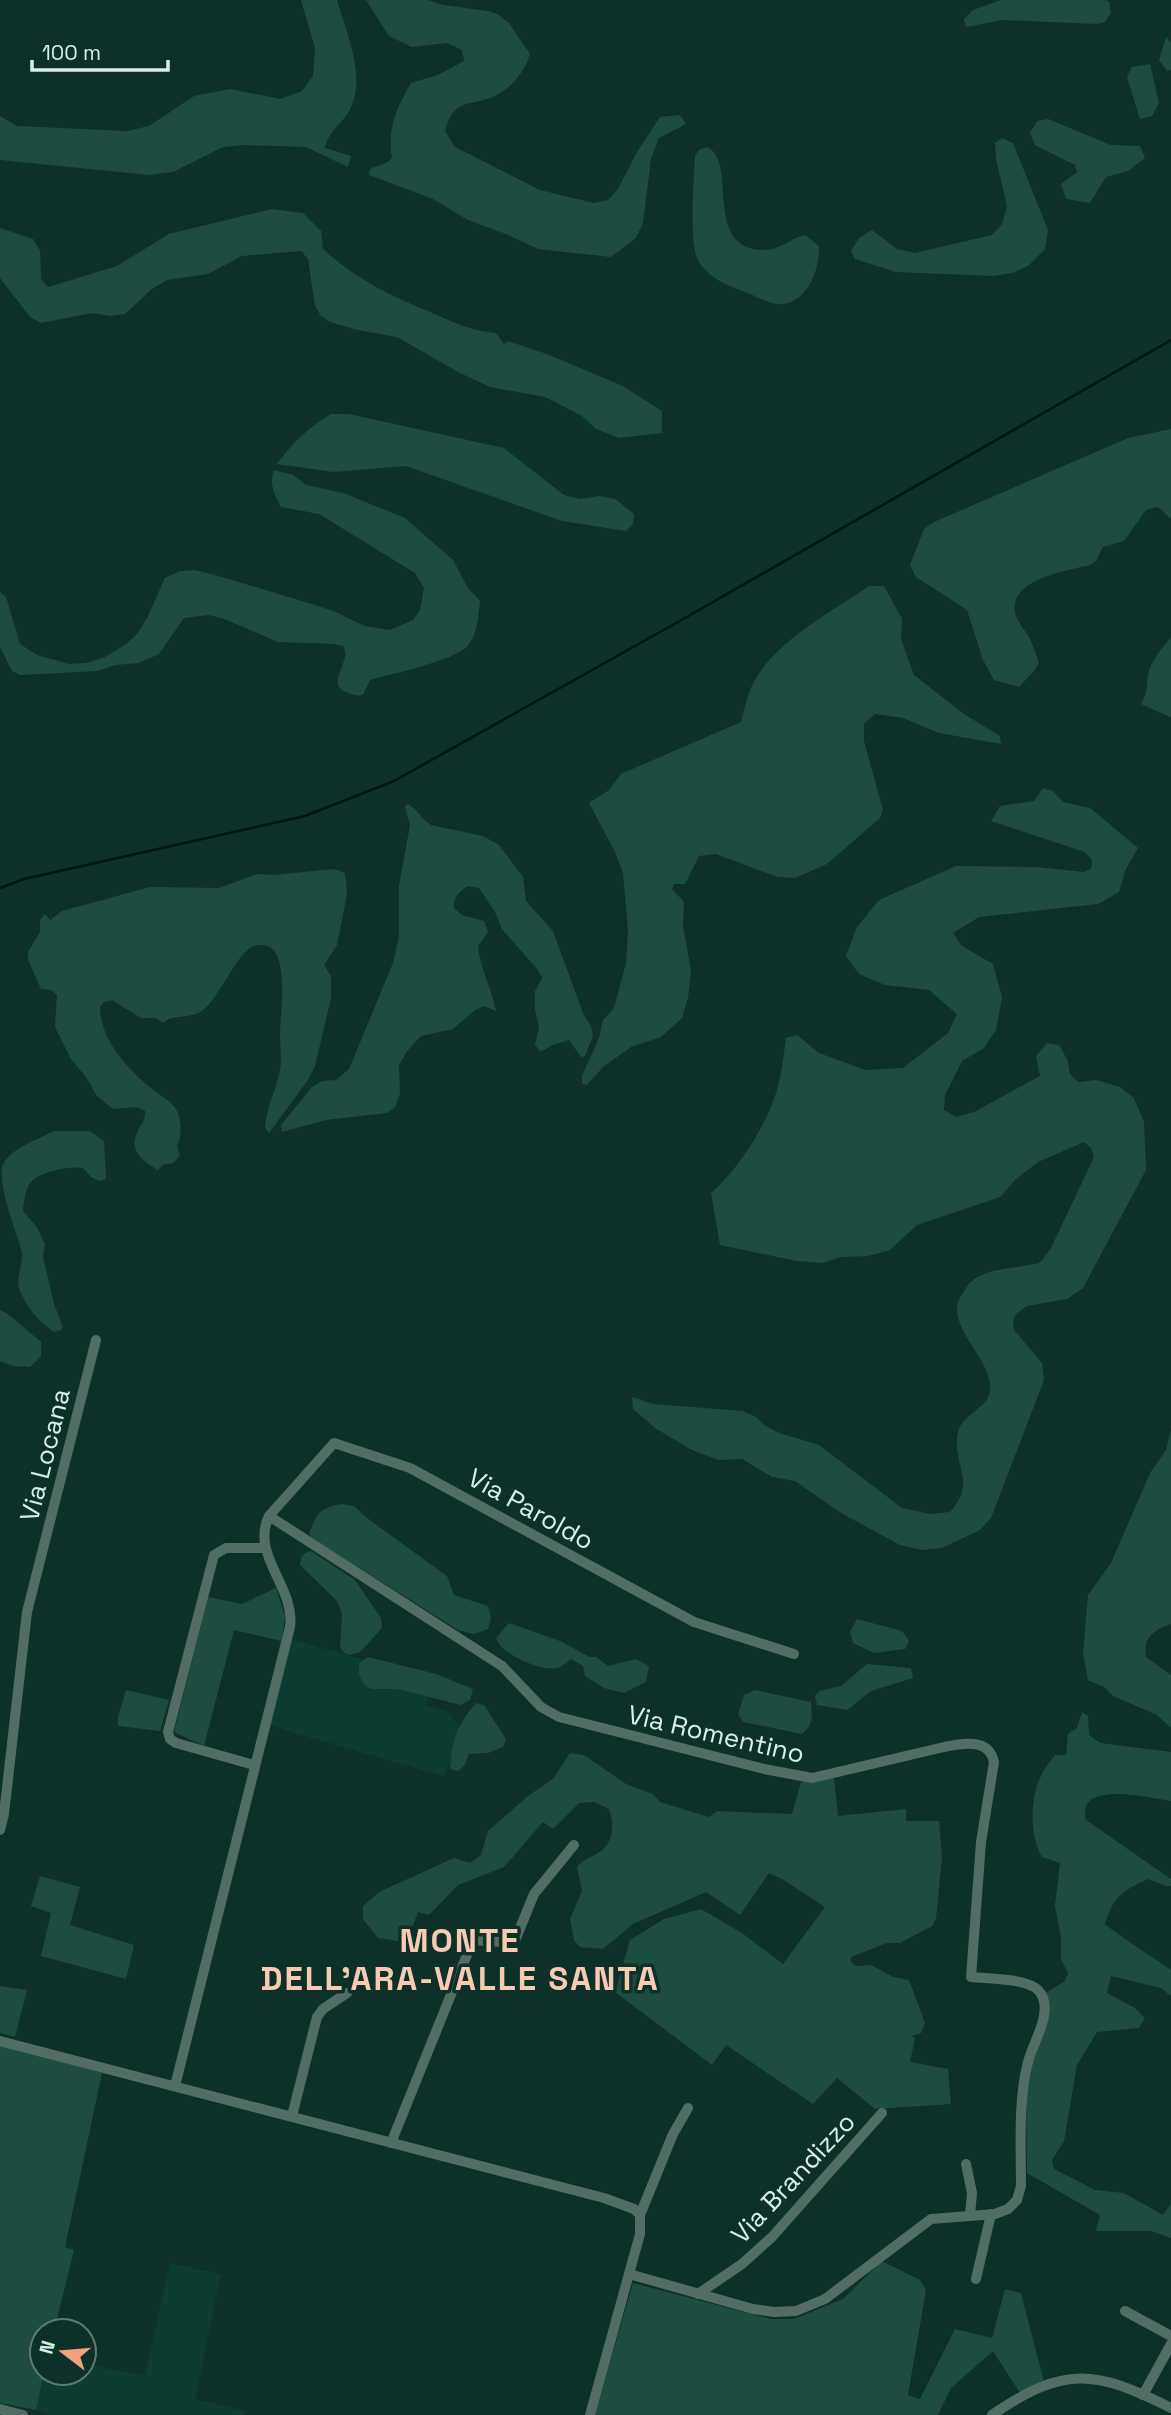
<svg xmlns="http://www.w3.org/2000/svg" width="1171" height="2415" viewBox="0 0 1171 2415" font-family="'Space Grotesk',sans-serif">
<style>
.built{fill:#0c3d32}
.green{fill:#1c4d40}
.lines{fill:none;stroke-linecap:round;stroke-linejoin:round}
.stream{stroke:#021610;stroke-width:2.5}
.minor{stroke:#526d64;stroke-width:10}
.labels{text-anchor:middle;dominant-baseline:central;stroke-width:7;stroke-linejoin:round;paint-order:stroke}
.street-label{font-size:26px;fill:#daede6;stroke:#0d3128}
.district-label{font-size:33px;font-weight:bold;letter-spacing:2px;fill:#f8cab4;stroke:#0d3128}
</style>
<rect width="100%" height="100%" fill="#0d3128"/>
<g class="built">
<path d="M290 1639 433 1679 425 1705 447 1712 465 1730 443 1776 268 1725Z"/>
<path d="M170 2263 221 2274 195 2399 245 2411 244 2415H49L36 2410 44 2373H84V2351L96 2354 94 2366 145 2376Z"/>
</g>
<g class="green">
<path d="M301 0H337C346 32 366 75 351 107 345 122 328 131 325 148L351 156 348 167 306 147 243 145 223 147 173 172 149 175 0 160V116L17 126 127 131 149 126 194 96 230 89 280 99 302 91 313 76 315 48Z"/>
<path d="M366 0H428L443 5 488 11 497 14 509 23 530 54C525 71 512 88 495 96 469 107 454 97 445 131L455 147 540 190 594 203 608 200 618 189 637 152 660 117 680 115 686 124 659 138 651 159 643 223 636 238 611 257 538 249 506 234 468 220 433 199 369 175 370 169 388 162 392 158C387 128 397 107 411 83L438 75 464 61 462 50 447 43 412 47 389 36Z"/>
<path d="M1001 0H1104L1109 1 1111 13 1105 22 1097 24 1002 20 966 27 964 19 973 10Z"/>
<path d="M1166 37 1171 43V70L1167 71 1159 60Z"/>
<path d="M1150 64 1159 103 1152 116 1140 119 1127 77 1132 67Z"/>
<path d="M1048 119 1111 145 1140 146 1145 158 1128 171 1106 177 1090 203 1066 199 1061 184 1077 172 1075 165 1035 145 1030 133 1037 121Z"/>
<path d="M1002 138 1013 143 1048 230 1045 249 1028 266 1012 273 994 276 896 272 855 259 851 251 859 238 872 230 897 249 915 253 992 235 1002 224 1007 206 996 159 995 143Z"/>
<path d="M707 147C739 161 701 251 765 250 780 250 791 238 805 235L819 246C820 269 808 301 783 304 773 306 757 297 748 293 730 287 710 279 699 262 688 245 694 179 695 156L699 150Z"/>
<path d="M271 209 303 213 321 231 323 249C354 278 391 296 430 312 453 322 470 331 496 333L504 344 508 341 547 354 623 386 662 411V433L619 438 596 429 582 416 545 397 490 387 458 372 397 337 358 330 330 322 321 316 315 306 308 259 301 251 242 256 208 274 167 280 152 289 125 314 110 316 92 313 41 323 30 317 0 278V228L33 239 40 251 41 279 48 287 117 266 169 234Z"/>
<path d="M331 414H349L504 448 564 495 580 499 600 496 615 499 634 514 633 524 626 531 562 521 406 466 333 472 277 464C291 444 310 426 331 414Z"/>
<path d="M1171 429V519L1158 507 1146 510 1124 541 1103 547 1096 561 1090 565C1067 571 1008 579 1015 613 1017 622 1025 630 1029 637 1033 645 1036 654 1039 663L1034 671 1019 687 994 680 983 660 967 610 916 577 910 565 924 529 934 522 1128 438Z"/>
<path d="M274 470 293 475 306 485 343 493 405 518 453 560 468 588 480 601C478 616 478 632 469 644 459 660 391 674 370 680L363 695C356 696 353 695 346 692 324 683 353 662 343 646L334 644 278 642 222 618 208 615 184 618 159 654 139 663 115 665 98 671 20 675 12 671 0 647V592L6 597 20 644 37 655 69 664 86 663 105 657 126 644 137 634 147 618 165 578 180 571 195 570 229 579 334 611 364 626 390 630 413 620 420 610 424 588 415 573 319 514 281 507C274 493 269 485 274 470Z"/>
<path d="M869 586H884L902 619 901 639 914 675 964 714 1000 736 1001 744 939 733 903 718 875 714 864 723V741L883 810 880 818 827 864 795 878 777 877 716 854 699 856 685 884H674L672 889 684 902 683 926 691 970 688 998 682 1018 661 1037 631 1047 603 1067 587 1085 582 1084V1076L599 1038 603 1020 614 1008 626 963 628 930 623 873 615 852 589 803 609 790 621 774 741 722C744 712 746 700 750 690 768 645 831 612 869 586Z"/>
<path d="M1171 637V717H1170L1141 704C1150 689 1145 685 1149 671 1153 658 1163 647 1171 637Z"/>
<path d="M1043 788 1053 791 1063 802 1090 808 1138 848 1125 871 1119 892 1098 904 979 917 953 933 962 946 993 964 1002 997 996 1030 984 1048 962 1061 945 1095 944 1110 956 1117 974 1112 1040 1076 1036 1056 1047 1043 1059 1045 1068 1061 1070 1074 1078 1082 1096 1080 1120 1087 1134 1098 1144 1122 1146 1170 1083 1288 1067 1299 1027 1306 1016 1314 1013 1320 1014 1330 1042 1363 1044 1380 991 1518 980 1530 942 1548 922 1550 900 1545 841 1513 795 1481 772 1477 742 1459 718 1460 692 1450 655 1428 633 1409 632 1397 653 1404 743 1411 756 1417 764 1425 779 1433 819 1445 902 1508 930 1514 950 1512C978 1480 951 1465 958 1432 963 1413 988 1409 990 1391 994 1364 956 1336 957 1307 957 1301 963 1293 966 1288 976 1269 1010 1269 1029 1265 1033 1264 1037 1264 1040 1262 1043 1260 1047 1253 1050 1250L1094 1157 1091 1148 1084 1142 1038 1162 1015 1180 1000 1197 917 1225 890 1250 868 1256 841 1257 822 1263 797 1261 720 1245 711 1193C739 1169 771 1119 779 1082 782 1068 784 1053 786 1038L797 1035 819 1053 865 1070 903 1068 948 1033 957 1014 929 990 885 985 859 974 846 956 857 927 879 900 956 866 1037 867 1083 872 1091 869 1092 860 1085 852 991 821 1000 806 1034 801Z"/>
<path d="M407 804C417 808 422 820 431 825L483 836 499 845 523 877 526 901 553 931 583 1013 591 1026 593 1036 585 1056 581 1057 569 1040 552 1045 541 1052 535 1045 539 1027 535 1010V991L542 978 538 970 502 929 495 912 479 888 467 886C459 893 453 897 454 908L462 915 484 921 488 932 478 946C480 969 492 989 496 1011L484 1006 475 1010 453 1029 421 1036 407 1051 399 1065 400 1094 395 1107 387 1113 326 1120 282 1132 281 1125 312 1087 322 1081 336 1080 349 1069 393 963 399 936V886L410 825 405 807Z"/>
<path d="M334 869 345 873 347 894 337 945 324 965 331 976V998L315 1066 308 1080 269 1133 265 1128C266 1108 276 1090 280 1071 282 1059 280 1045 280 1033 280 1014 294 931 252 947 238 952 219 998 203 1010 191 1020 174 1013 163 1023L156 1018H141L112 1000 104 1002 100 1007C100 1040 128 1069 151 1088 158 1094 171 1101 176 1109 182 1120 182 1136 177 1146L180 1156 173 1163 163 1165 158 1170C144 1162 129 1152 137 1133 140 1125 146 1121 145 1111L137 1107 113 1109 97 1096 86 1077 71 1059 55 1027 57 995 51 990 41 989 28 959V952L40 932V920L45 914 50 920 62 911 150 887 219 888 257 874 273 875Z"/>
<path d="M54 1131H90L104 1141 106 1179 99 1181 91 1177 83 1168C70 1166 46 1171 34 1179 25 1186 24 1200 23 1211L36 1226 45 1244 43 1257 54 1304 63 1327 61 1330 54 1332C38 1321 28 1309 20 1291 14 1277 25 1263 21 1249 14 1224 0 1194 2 1167 9 1148 38 1140 54 1131Z"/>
<path d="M0 1310 8 1314 41 1342V1356L30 1367 13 1366 0 1361Z"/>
<path d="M1171 1429V1624C1154 1630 1143 1637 1146 1657L1171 1675V1728L1157 1715 1113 1696 1104 1687 1088 1680 1083 1654 1088 1595 1111 1563 1150 1473 1166 1450Z"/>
<path d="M341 1504 354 1506 367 1518 447 1576 454 1595 488 1606 491 1619 488 1629 474 1634 458 1630 312 1538 309 1534C317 1512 319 1509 341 1504Z"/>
<path d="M311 1551 355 1580 381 1618 382 1628 360 1652 349 1655 344 1653 340 1647 342 1614 337 1601 300 1565C301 1556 303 1553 311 1551Z"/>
<path d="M276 1588 285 1616 282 1641 234 1630 204 1746 174 1732 208 1597 242 1604Z"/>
<path d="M857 1619 902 1631 909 1641 905 1649 874 1653 853 1643 850 1632Z"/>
<path d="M509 1623 560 1641 590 1657H596L608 1666 636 1659 649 1666 646 1682 624 1693 604 1688 585 1676 583 1666 571 1659C567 1662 562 1667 557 1668 541 1672 500 1654 496 1638Z"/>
<path d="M368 1657 436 1674 473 1689 470 1700 461 1705 398 1689H371L364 1684 359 1674V1663Z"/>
<path d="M867 1664 911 1668 913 1678 871 1691 847 1710 817 1705 815 1696 819 1691 841 1686Z"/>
<path d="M126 1690 169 1700 160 1731 118 1726V1717Z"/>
<path d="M755 1690 811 1702C812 1716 814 1724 802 1734L743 1722 738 1714 744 1695Z"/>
<path d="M476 1703 484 1705 506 1739 503 1747 488 1753 469 1754 464 1766 458 1771 450 1769C452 1740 457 1725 476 1703Z"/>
<path d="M1082 1712 1088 1716 1089 1735 1100 1743 1171 1752V1801C1149 1798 1076 1779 1086 1820L1171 1879V1886H1166L1148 1879C1122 1891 1113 1897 1105 1924 1126 1941 1149 1954 1171 1970V1996L1161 1988 1111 1976 1107 1993 1135 2008 1145 2018 1139 2028 1097 2032 1077 2065 1064 2141 1052 2160 1054 2169 1095 2190 1124 2193 1163 2215 1171 2203V2238L1151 2231H1096L1100 2215 1027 2173 1026 2091 1044 1994 1065 1981 1068 1973 1061 1959V1938L1055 1906 1060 1863 1042 1857C1029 1835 1030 1796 1042 1774 1045 1767 1051 1761 1055 1755H1066L1068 1734 1077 1728Z"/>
<path d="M570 1753 584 1755 626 1784 653 1794 660 1802 709 1817 717 1811 792 1814 801 1782 834 1778 838 1816 906 1809V1821H939L942 1857 936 1919 932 1926 900 1943H887L851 1957V1962L856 1966 871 1965 893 1977 909 1980 925 2023 921 2033 912 2036 915 2038 910 2062 948 2069 951 2104 875 2109 837 2078 813 2104 726 2045 712 2065 615 1992 630 1940 664 1919 701 1909 742 1933 783 1964 825 1907 782 1879 769 1873 740 1915 706 1892 633 1924 603 1949 580 1947 574 1940 570 1919 582 1891 577 1867C583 1859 593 1857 601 1851 614 1842 614 1822 609 1809L594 1802 579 1803 553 1829 543 1822 504 1867 458 1885 429 1915 418 1912 410 1933 398 1941 378 1938 363 1919V1906L379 1892 454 1858 470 1863 481 1855 488 1831 528 1796 553 1779Z"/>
<path d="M40 1876 80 1887 70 1925 134 1945 126 1979 41 1956 51 1913 31 1906Z"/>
<path d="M0 1986 27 1990 15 2037 0 2033Z"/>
<path d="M0 2045 102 2073 65 2247 74 2250 54 2331H42V2373H44L36 2410 0 2403Z"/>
<path d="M882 2261 920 2280 926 2290 908 2395 920 2399 955 2329 992 2338 1005 2289 1021 2293 1044 2382 1020 2393 993 2351 951 2388 938 2415H595L633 2283 771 2319H794L843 2299Z"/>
</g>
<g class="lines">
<path class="stream" d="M0 888 24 879 305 816 394 781 685 618 1171 340"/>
<g class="minor">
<path d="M269 1516 334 1443 410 1468 694 1622 794 1654"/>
<path d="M254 1765 176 1743 170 1739 168 1732 214 1555 226 1548H265"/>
<path d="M0 1830 4 1814 27 1612 96 1340"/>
<path d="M0 2041 604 2198 634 2209 640 2215"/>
<path d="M175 2086 290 1627C296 1588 250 1555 269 1516L502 1666 541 1707 559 1717 764 1769 812 1778 944 1747C963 1743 989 1738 994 1762L981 1842 971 1977C988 1979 1028 1978 1039 1991 1055 2010 1033 2042 1028 2062 1018 2099 1021 2147 1021 2186L1017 2200 1008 2209 995 2214 931 2219 825 2299 796 2311 774 2312 753 2309 629 2274"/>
<path d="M292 2116 317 2017 323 2009 347 1993"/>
<path d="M391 2143 473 1940 514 1943 534 1894 574 1845"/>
<path d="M966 2164 972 2193 970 2215"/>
<path d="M976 2279 991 2214"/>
<path d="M698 2294 742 2264 772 2237 882 2113"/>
<path d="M1125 2311 1171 2336"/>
<path d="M1143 2395 1171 2344"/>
<path d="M0 2409 23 2415"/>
<path d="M590 2415 640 2234V2215L673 2134 688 2108"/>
<path d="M992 2415C1065 2365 1095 2370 1171 2408"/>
</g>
</g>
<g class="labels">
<g class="street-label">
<text transform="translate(45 1455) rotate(-76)">Via Locana</text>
<text transform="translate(531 1509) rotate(29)">Via Paroldo</text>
<text transform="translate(716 1734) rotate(13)">Via Romentino</text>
<text transform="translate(793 2178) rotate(-47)">Via Brandizzo</text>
</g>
<g class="district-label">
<text x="460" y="1941">MONTE<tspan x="460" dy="38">DELL'ARA-VALLE SANTA</tspan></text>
</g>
</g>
<g transform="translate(63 2352) rotate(286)"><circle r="33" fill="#0d3128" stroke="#5f7c74" stroke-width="2"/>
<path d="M0-5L12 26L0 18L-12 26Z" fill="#f0a27a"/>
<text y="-10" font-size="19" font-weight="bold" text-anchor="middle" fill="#daede6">N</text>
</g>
<path d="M32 60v10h136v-10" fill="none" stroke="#daede6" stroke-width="3.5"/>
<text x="42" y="60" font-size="21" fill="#daede6" stroke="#0d3128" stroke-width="5" paint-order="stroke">100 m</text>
</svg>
